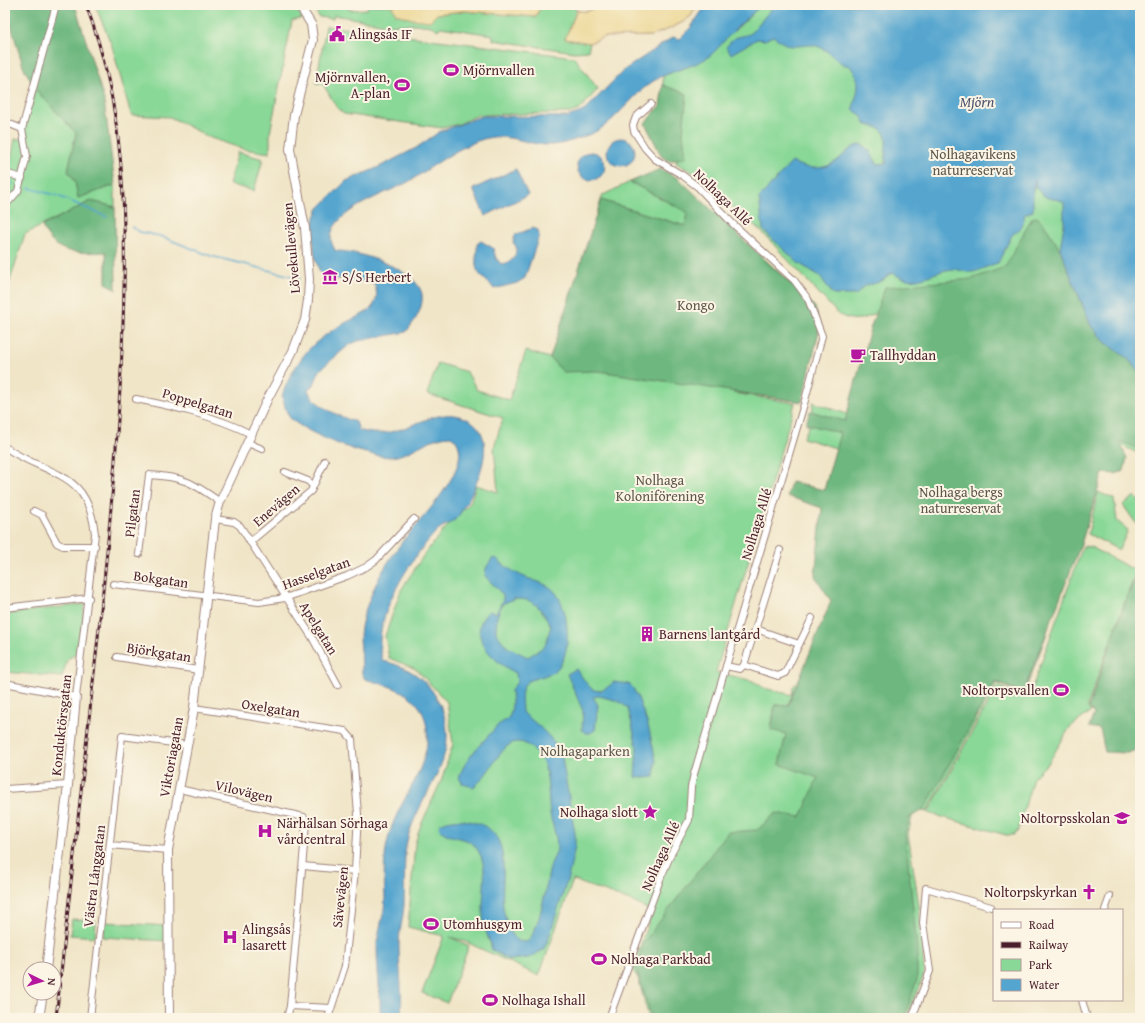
<svg xmlns="http://www.w3.org/2000/svg" width="1145" height="1023" viewBox="0 0 1145 1023" font-family="'Gentium Book Plus',serif">
<style>
.green{fill:#89d897;stroke:#6a7c61;fill-rule:evenodd}
.forest{fill:#6eb880;stroke:#5c6c56}
.sand{fill:#eeda9e;stroke:#9c7c64}
.water{fill:#54a5cf;stroke:#4f627d;fill-rule:evenodd}
.lines{fill:none;stroke-linecap:round;stroke-linejoin:round}
.stream{stroke:#54a5cf;stroke-width:1.5}
.minor-casing{stroke:#9d8279;stroke-width:8}
.tertiary-casing{stroke:#9d8279;stroke-width:10}
.minor{stroke:#fff;stroke-width:6}
.tertiary{stroke:#fff;stroke-width:8}
.rail-casing{stroke:#4a1f2b;stroke-width:3}
.rail{stroke:#fcf5e5;stroke-width:1.5;stroke-dasharray:4.5;stroke-linecap:butt}
.labels{text-anchor:middle;dominant-baseline:central;stroke-width:4;stroke-linejoin:round;paint-order:stroke}
.poi-label{font-size:14px;fill:#4a1f2b;stroke:#fcf5e5;text-anchor:start}
.park-label{font-size:14px;fill:#5d564b;stroke:#fcf5e5}
.street-label{font-size:14px;fill:#4a1f2b;stroke:#fcf5e5}
.water-label{font-size:15px;font-style:italic;fill:#4e556d;stroke:#fcf5e5}
</style>
<rect width="100%" height="100%" fill="#fcf5e5"/>
<filter id="ink" filterUnits="userSpaceOnUse"><feTurbulence type="fractalNoise" baseFrequency=".025" numOctaves="2"/><feDisplacementMap in="SourceGraphic" scale="8" xChannelSelector="R" yChannelSelector="G"/><feConvolveMatrix kernelMatrix="1 2 1 2 8 2 1 2 1" color-interpolation-filters="sRGB"/></filter>
<filter id="wash" filterUnits="userSpaceOnUse"><feTurbulence type="fractalNoise" baseFrequency=".012" numOctaves="4" result="noise"/><feDisplacementMap in="SourceGraphic" scale="16" xChannelSelector="R" yChannelSelector="G"/><feGaussianBlur stdDeviation="0.9" result="paint"/><feColorMatrix in="noise" values="0 0 0 0 0 0 0 0 0 0 0 0 0 0 0 0 0 1.4 0 .05"/><feComposite in="paint" operator="in"/></filter>
<g filter="url(#wash)">
<rect width="100%" height="100%" fill="#f0e5c7"/>
<g class="green">
<path d="M95 5H293L303 18 292 21 270 133V153L243 149 211 138 170 117 131 115 112 46Z"/>
<path d="M312 5H346L350 10 367 9 369 5H389L437 14 464 11 536 17 541 5H569L577 10 565 39 590 43 588 51 574 52 493 40V35L440 27 438 30 431 26 415 24 391 25 334 15 333 19 319 17Z"/>
<path d="M759 5H1140V454L1118 444 1098 442 1046 636 1024 694 996 683 927 812 914 809 908 834 919 906 924 970 923 977 906 1018H649L638 978 632 969 652 912 633 902 573 880 539 976 464 941 450 937 469 946 447 1003 422 993 444 936 408 927 415 844 420 827 442 779 453 744 447 702 416 669 389 658 385 636 401 590 425 553 449 524 470 503 476 485 498 492 494 447 503 418 427 394 438 363 467 372 477 390 509 400 526 351 550 358 554 362 738 235 802 293 800 400 733 393 795 403 716 672 753 681 764 688 792 695 793 687 812 663 836 589 839 449 803 438 812 420 813 402 864 420 880 310C867 320 852 323 838 314L762 232 692 172 676 163 680 142 666 86 663 85V76L706 58 753 13ZM791 698 786 727 771 730 775 705 787 706Z"/>
<path d="M326 26 574 57 598 89 579 110 570 113 478 115 459 124 442 128 344 114 337 108 323 84 316 83Z"/>
<path d="M35 89 76 133 68 171 75 181 78 198 115 185V207L91 201 25 234 5 296V173H8L15 139H22Z"/>
<path d="M238 152 263 159 254 191 229 184Z"/>
<path d="M630 182 687 212 685 226 601 200 603 195Z"/>
<path d="M1098 492 1114 499 1117 521 1128 530 1119 550 1088 534Z"/>
<path d="M1135 496 1140 503V529L1123 505Z"/>
<path d="M1083 546 1091 547 1136 571 1088 704V708L1091 712 1070 727 1049 762 1033 778 1018 831 1013 835H1006L928 813 997 686 1024 697 1032 688Z"/>
<path d="M85 604 78 652 67 660 62 677 5 672V614Z"/>
<path d="M72 919 96 921 95 937 70 935Z"/>
<path d="M105 922 167 926V941L103 937Z"/>
</g>
<g class="forest">
<path d="M5 5H75L104 100 115 185 78 198 75 181 68 171 76 133 35 89 23 66Z"/>
<path d="M663 85 687 94 683 133 686 157 670 161 662 157 645 123 660 106Z"/>
<path d="M660 169 678 178 815 307 820 327 802 402 598 371 563 372 550 358 601 200 685 226 687 212 630 182Z"/>
<path d="M91 201 115 207 116 290 106 283V252C78 253 55 256 42 226Z"/>
<path d="M1037 217 1044 224 1060 249 1091 326 1105 342 1127 358 1140 372V449L1119 441 1127 458 1124 471 1115 474 1103 473 1081 544 1023 693 995 681 924 810 910 817 905 833 917 945V980L904 1018H652L636 969 643 943 728 832 757 830 776 813 801 817 818 778 779 764 786 734 771 730 775 705 788 706 831 601 815 576 822 508 787 496 791 482 824 490 840 433 806 424 810 411 845 421 870 329 885 287 971 279 1005 267 1032 218Z"/>
<path d="M1138 570 1140 572V748L1128 753 1105 752 1100 729 1089 727 1094 714 1089 708 1090 703 1123 608Z"/>
</g>
<g class="sand">
<path d="M389 5H435L437 7 455 5H541L536 17 464 11 437 14 430 21 412 19 396 14 392 6Z"/>
<path d="M597 5 640 7 648 5H697L691 16 683 22 669 29 651 36 603 37 590 43 565 39 577 10C584 13 593 10 597 5Z"/>
</g>
<g class="water">
<path d="M706 5H762C750 15 739 25 729 36 721 44 714 54 705 59 688 69 668 71 652 82 631 96 616 122 593 133 580 138 566 144 552 145 530 146 509 133 487 138 459 145 432 168 408 182 389 193 311 217 336 251 357 250 418 270 422 294 424 309 414 322 406 332L358 341 349 345 320 370 314 384 308 390C314 406 341 417 356 422L359 430C400 445 431 403 465 418 505 435 474 493 457 518 453 523 444 525 439 529 412 555 368 623 383 661 406 666 425 677 436 697 472 758 409 797 405 855 404 872 405 889 404 906 403 919 399 932 399 945 399 969 403 994 401 1018H380C381 995 377 972 377 948 377 931 385 915 385 898 384 876 383 856 389 835 400 795 439 760 424 716 414 690 387 686 365 679L362 674C362 662 361 650 360 638 360 623 367 604 373 591 380 573 391 557 402 542 417 522 483 459 451 436 431 436 416 451 397 456 376 462 307 434 291 419 286 414 284 403 282 396 287 379 299 359 312 346 322 337 335 328 347 322 364 313 382 309 375 285L369 282 339 279 320 273 315 258 312 232 315 217 319 208 346 181 379 167 416 148 439 132 482 116 566 117 579 113 585 110 624 70 673 37 679 39 691 27Z"/>
<path d="M771 5H1140V372L1127 358 1105 342 1091 326 1060 249 1064 224V203C1059 198 1055 200 1048 198 1043 196 1039 191 1035 187V180L1033 190V211L1025 214 1022 227 1012 235 998 263C989 265 981 271 972 272 965 273 959 269 953 269 930 271 915 289 893 273 888 274 887 277 883 280 869 288 870 279 856 295H833L820 276 798 263 763 230 759 198 792 162C808 170 825 171 839 159 847 152 850 147 861 144L870 151 877 164 886 163C883 144 895 128 866 125L862 117 853 109C857 90 863 83 850 66 838 64 834 56 825 50 811 41 805 47 792 46 786 46 778 39 773 36L765 40 757 39 731 54 726 47 734 38 750 34 773 7Z"/>
<circle cx="621" cy="152" r="14"/>
<circle cx="591" cy="166" r="14"/>
<path d="M516 169 528 195 485 216 473 189Z"/>
<path d="M533 228 538 230 539 236 525 278 517 283 494 289C490 282 482 279 478 272 473 263 478 253 477 244L481 241 493 248 496 258 501 264C512 263 517 257 516 246L513 243 515 235Z"/>
<path d="M496 558C505 567 515 573 527 578 540 583 552 584 559 598 569 616 572 653 557 669 549 677 533 677 526 683 519 689 522 704 522 712 537 724 551 736 561 752L575 833V847L568 878 548 940 543 950 528 958 509 960 492 950C490 940 485 932 484 923 479 899 493 866 474 845 464 835 448 840 439 828L440 824C452 818 461 819 473 822 515 831 500 878 503 907 505 919 509 931 517 941L527 942C540 930 546 885 550 867 552 860 557 853 557 847 557 836 552 825 550 814 548 799 549 773 542 760 537 752 529 743 519 742 501 740 489 778 473 787L463 784 459 778C464 759 485 740 498 725 502 722 508 720 510 715 513 707 512 698 511 690L517 682 516 673C493 662 464 634 489 611L496 613 503 600V595L485 576 486 568 492 559ZM514 599C536 598 541 609 551 626L545 646 528 657 507 647 496 633 497 617 502 604Z"/>
<path d="M576 669C589 685 593 701 614 682L629 684 633 688 638 698 648 725 656 761 654 777 645 778 635 777 637 747 628 708 618 701 599 696 593 697 598 705 595 730 590 733H585L582 730 583 711 567 674Z"/>
</g>
<g class="lines">
<g class="stream">
<path d="M5 181 13 184"/>
<path d="M29 188 58 196 107 217"/>
<path d="M132 227 140 232 160 236 211 256 300 278"/>
</g>
</g>
</g>
<g filter="url(#ink)">
<g class="lines">
<defs>
<g id="minor">
<path d="M5 122 22 129 27 156 18 191 5 206"/>
<path d="M22 129 56 5"/>
<path d="M5 173 22 178"/>
<path d="M136 399C176 407 215 416 251 434"/>
<path d="M248 443 262 449"/>
<path d="M5 447C47 477 88 468 95 534L76 697 5 683"/>
<path d="M285 472 308 481 313 486"/>
<path d="M34 511 42 515 57 543 63 546H95"/>
<path d="M215 519 234 522 240 526 312 637 338 685"/>
<path d="M250 542 311 491 325 461"/>
<path d="M139 554 149 475C184 477 192 482 220 502"/>
<path d="M113 584 259 602 285 598 347 576 366 567 376 560 414 519"/>
<path d="M5 608 89 598"/>
<path d="M756 629 799 644"/>
<path d="M117 657 198 670"/>
<path d="M744 665 778 676 785 673 812 618"/>
<path d="M726 666 740 669 744 665 780 550"/>
<path d="M194 708 345 731 352 739 358 814 355 871 345 966 328 1018"/>
<path d="M5 789 68 785"/>
<path d="M179 789 304 817 306 823 290 1006 287 1018"/>
<path d="M110 845 168 850"/>
<path d="M303 866 355 871"/>
<path d="M1105 910 1110 896"/>
<path d="M1082 1000 1087 1018"/>
<path d="M290 1006 331 1008"/>
<path d="M90 1018 122 736 187 745"/>
<path d="M609 1018 661 877 671 854 689 820 691 787 694 774 804 404 822 336 808 299 794 280 732 223 698 187 682 175 655 159 645 148 634 131 633 125 636 117 651 104"/>
<path d="M912 1018 930 971 923 923 926 888 991 907"/>
</g>
<g id="tertiary">
<path d="M46 969 68 785 76 697"/>
<path d="M39 1018 43 993"/>
<path d="M169 1018 168 850 194 708 215 519 220 502 268 398 293 351 305 320 308 300 309 279 305 228 290 149 294 115 313 40 311 24 299 5"/>
</g>
</defs>
<use href="#minor" class="minor-casing"/>
<use href="#tertiary" class="tertiary-casing"/>
<use href="#minor" class="minor"/>
<use href="#tertiary" class="tertiary"/>
<defs>
<path id="rail" d="M56 1018C71 882 86 746 101 610 111 515 120 419 123 324 127 215 125 107 86 5"/>
</defs>
<use href="#rail" class="rail-casing"/>
<use href="#rail" class="rail"/>
</g>
</g>
<defs>
<symbol id="civic-bare" viewBox="-9 -9 18 18"><path d="M-.6-6.5H3V-4.5H.6V-3L4-1V1h2V6H-6V1h2V-1L-.6-3ZM-1.2 2.5V6h2.4V2.5Z" fill="#b5179e" stroke="#fcf5e5" stroke-width="2.5" paint-order="stroke"/></symbol>
<symbol id="stadium-bare" viewBox="-9 -9 18 18"><path d="M0-5a6.5 5 0 1 0 0 10a6.5 5 0 1 0 0-10ZM-3.5-1.8h7v3.6h-7Z" fill="#b5179e" stroke="#fcf5e5" stroke-width="2.5" paint-order="stroke"/></symbol>
<symbol id="museum-bare" viewBox="-9 -9 18 18"><path d="M0-6L6-3V-2H-6V-3ZM-5-1h2V3h-2ZM-1-1h2V3h-2ZM3-1h2V3H3ZM-6 4H6V6H-6Z" fill="#b5179e" stroke="#fcf5e5" stroke-width="2.5" paint-order="stroke"/></symbol>
<symbol id="cafe-bare" viewBox="-9 -9 18 18"><path d="M-5.5-4.5H6V0H3Q3 3.5 0 3.5H-2.5Q-5.5 3.5-5.5 0ZM3-3.2v2h1.7v-2ZM-6 4.5H4V6H-6Z" fill="#b5179e" stroke="#fcf5e5" stroke-width="2.5" paint-order="stroke"/></symbol>
<symbol id="building-bare" viewBox="-9 -9 18 18"><path d="M-4-6H4V6H1V3H-1V6H-4ZM-2.5-4.3h1.7v1.8h-1.7ZM.8-4.3h1.7v1.8H.8ZM-2.5-1h1.7V.8h-1.7ZM.8-1h1.7V.8H.8Z" fill="#b5179e" stroke="#fcf5e5" stroke-width="2.5" paint-order="stroke"/></symbol>
<symbol id="sight-bare" viewBox="-9 -9 18 18"><path d="M0-6L1.8-2.2L6-1.7L2.9 1.2L3.7 5.4L0 3.3L-3.7 5.4L-2.9 1.2L-6-1.7L-1.8-2.2Z" fill="#b5179e" stroke="#fcf5e5" stroke-width="2.5" paint-order="stroke"/></symbol>
<symbol id="school-bare" viewBox="-9 -9 18 18"><path d="M0-5L7-2L0 1L-7-2ZM-4 1L0 2.5L4 1V4Q0 6-4 4Z" fill="#b5179e" stroke="#fcf5e5" stroke-width="2.5" paint-order="stroke"/></symbol>
<symbol id="hospital-bare" viewBox="-9 -9 18 18"><path d="M-5-5h3v3.5h4V-5h3V5h-3V1.5h-4V5h-3Z" fill="#b5179e" stroke="#fcf5e5" stroke-width="2.5" paint-order="stroke"/></symbol>
<symbol id="church-bare" viewBox="-9 -9 18 18"><path d="M-1.2-6h2.4v3.5h3.3v2.4h-3.3V6h-2.4V-.1h-3.3v-2.4h3.3Z" fill="#b5179e" stroke="#fcf5e5" stroke-width="2.5" paint-order="stroke"/></symbol>
</defs>
<g fill-rule="evenodd">
<use href="#civic-bare" x="326" y="23" width="22" height="22"/>
<use href="#stadium-bare" x="440" y="59" width="22" height="22"/>
<use href="#stadium-bare" x="391" y="74" width="22" height="22"/>
<use href="#museum-bare" x="319" y="266" width="22" height="22"/>
<use href="#cafe-bare" x="847" y="344" width="22" height="22"/>
<use href="#building-bare" x="636" y="623" width="22" height="22"/>
<use href="#stadium-bare" x="1050" y="679" width="22" height="22"/>
<use href="#sight-bare" x="639" y="801" width="22" height="22"/>
<use href="#school-bare" x="1111" y="807" width="22" height="22"/>
<use href="#hospital-bare" x="254" y="820" width="22" height="22"/>
<use href="#church-bare" x="1078" y="881" width="22" height="22"/>
<use href="#stadium-bare" x="420" y="913" width="22" height="22"/>
<use href="#hospital-bare" x="219" y="926" width="22" height="22"/>
<use href="#stadium-bare" x="588" y="948" width="22" height="22"/>
<use href="#stadium-bare" x="479" y="989" width="22" height="22"/>
</g>
<g class="labels">
<g class="poi-label">
<text x="349" y="34">Alingsås IF</text>
<text x="463" y="70">Mjörnvallen</text>
<text x="390" y="77" text-anchor="end">Mjörnvallen,<tspan x="390" dy="16">A-plan</tspan></text>
<text x="342" y="277">S/S Herbert</text>
<text x="870" y="355">Tallhyddan</text>
<text x="659" y="634">Barnens lantgård</text>
<text x="1049" y="690" text-anchor="end">Noltorpsvallen</text>
<text x="638" y="812" text-anchor="end">Nolhaga slott</text>
<text x="1110" y="818" text-anchor="end">Noltorpsskolan</text>
<text x="277" y="823">Närhälsan Sörhaga<tspan x="277" dy="16">vårdcentral</tspan></text>
<text x="1077" y="892" text-anchor="end">Noltorpskyrkan</text>
<text x="443" y="924">Utomhusgym</text>
<text x="242" y="929">Alingsås<tspan x="242" dy="16">lasarett</tspan></text>
<text x="611" y="959">Nolhaga Parkbad</text>
<text x="502" y="1000">Nolhaga Ishall</text>
</g>
<g class="park-label">
<text x="973" y="154">Nolhagavikens<tspan x="973" dy="16">naturreservat</tspan></text>
<text x="696" y="305">Kongo</text>
<text x="660" y="480">Nolhaga<tspan x="660" dy="16">Koloniförening</tspan></text>
<text x="961" y="492">Nolhaga bergs<tspan x="961" dy="16">naturreservat</tspan></text>
<text x="585" y="751">Nolhagaparken</text>
</g>
<g class="street-label">
<text transform="translate(723 197) rotate(44)">Nolhaga Allé</text>
<text transform="translate(291 248) rotate(-95)">Lövekullevägen</text>
<text transform="translate(198 403) rotate(17)">Poppelgatan</text>
<text transform="translate(276 505) rotate(-41)">Enevägen</text>
<text transform="translate(132 513) rotate(-83)">Pilgatan</text>
<text transform="translate(756 524) rotate(-73)">Nolhaga Allé</text>
<text transform="translate(316 573) rotate(-20)">Hasselgatan</text>
<text transform="translate(161 579) rotate(8)">Bokgatan</text>
<text transform="translate(319 628) rotate(58)">Apelgatan</text>
<text transform="translate(159 652) rotate(9)">Björkgatan</text>
<text transform="translate(271 708) rotate(9)">Oxelgatan</text>
<text transform="translate(61 725) rotate(-84)">Konduktörsgatan</text>
<text transform="translate(171 757) rotate(-80)">Viktoriagatan</text>
<text transform="translate(244 791) rotate(13)">Vilovägen</text>
<text transform="translate(660 856) rotate(-66)">Nolhaga Allé</text>
<text transform="translate(94 876) rotate(-83)">Västra Långgatan</text>
<text transform="translate(340 897) rotate(-84)">Sävevägen</text>
</g>
<g class="water-label">
<text x="977" y="101">Mjörn</text>
</g>
</g>
<rect width="1145" height="1023" fill="none" stroke="#fcf5e5" stroke-width="20"/>
<rect x="993" y="909" width="130" height="92" fill="#fcf5e5" stroke="#b59f9b"/>
<rect x="1001" y="922" width="20" height="6" fill="#ffffff" stroke="#b59f9b"/>
<text x="1029" y="929" font-size="12" fill="#4a1f2b">Road</text>
<rect x="1001" y="942" width="20" height="6" fill="#4a1f2b" stroke="#b59f9b"/>
<text x="1029" y="949" font-size="12" fill="#4a1f2b">Railway</text>
<rect x="1001" y="959" width="20" height="12" fill="#89d897" stroke="#b59f9b"/>
<text x="1029" y="969" font-size="12" fill="#4a1f2b">Park</text>
<rect x="1001" y="979" width="20" height="12" fill="#54a5cf" stroke="#b59f9b"/>
<text x="1029" y="989" font-size="12" fill="#4a1f2b">Water</text>
<g transform="translate(42 981) rotate(95)"><circle r="19" fill="#fcf5e5" stroke="#b59f9b"/>
<path d="M0-3L7 15L0 10L-7 15Z" fill="#b5179e"/>
<text y="-6" font-size="11" font-weight="bold" text-anchor="middle" fill="#4a1f2b">N</text>
</g>
</svg>
